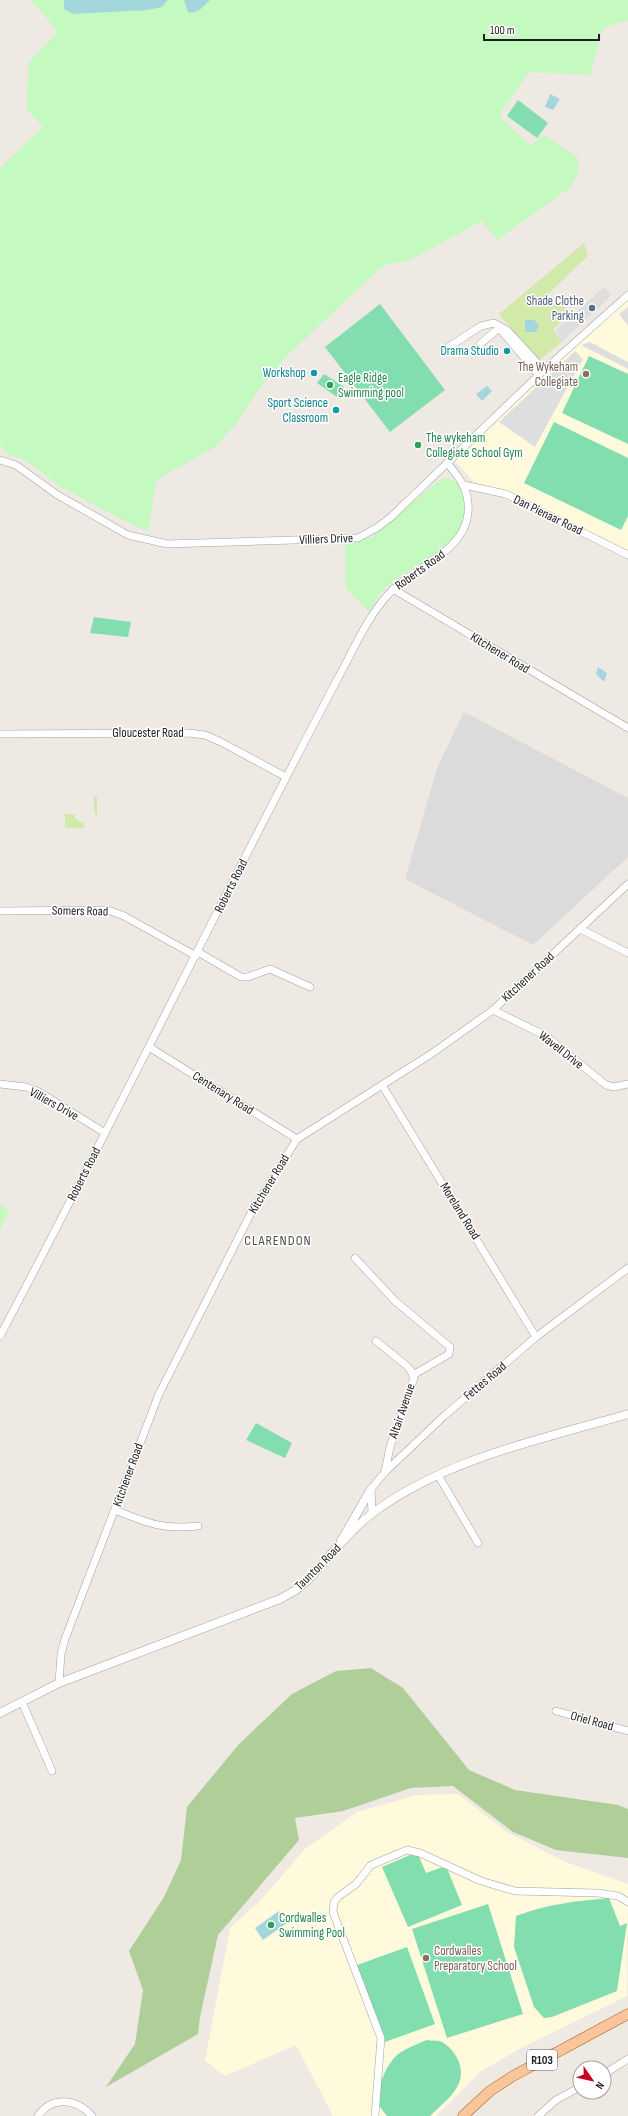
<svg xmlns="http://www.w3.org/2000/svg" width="628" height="2116" viewBox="0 0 628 2116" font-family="'Sofia Sans Condensed',sans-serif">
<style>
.residential{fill:#dcdbdb}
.education{fill:#fffadc}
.grass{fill:#d1e9a9}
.forest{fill:#afce98}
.park{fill:#c4f9c0}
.pitch{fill:#82deae}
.parking{fill:#dedede}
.water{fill:#a4d7dc}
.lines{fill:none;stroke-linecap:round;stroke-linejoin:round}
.minor-casing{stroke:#a2a2a2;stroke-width:8}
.tertiary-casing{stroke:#a2a2a2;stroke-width:9}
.primary-casing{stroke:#965001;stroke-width:11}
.minor{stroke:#fff;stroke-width:7}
.tertiary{stroke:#fff;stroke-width:8}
.primary{stroke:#fbc59c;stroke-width:10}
.service-dot{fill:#5c6f8a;stroke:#fff;stroke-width:1.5}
.culture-dot{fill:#0f9aa8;stroke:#fff;stroke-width:1.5}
.education-dot{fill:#8d6e63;stroke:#fff;stroke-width:1.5}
.leisure-dot{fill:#2e9e5b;stroke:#fff;stroke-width:1.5}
.labels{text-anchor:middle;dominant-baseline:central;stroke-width:3;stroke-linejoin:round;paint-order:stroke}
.shield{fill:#fff;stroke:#626262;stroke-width:1}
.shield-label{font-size:12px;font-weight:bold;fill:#1e1e1e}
.service-label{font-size:13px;fill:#4e5e75;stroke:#fff;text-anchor:end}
.culture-label{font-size:13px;fill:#0d838f;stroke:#fff;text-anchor:end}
.education-label{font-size:13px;fill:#785e54;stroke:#fff;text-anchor:end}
.leisure-label{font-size:13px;fill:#27864d;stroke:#fff;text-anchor:start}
.street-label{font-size:13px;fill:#1e1e1e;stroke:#fff}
.neighbourhood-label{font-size:14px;letter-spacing:1px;fill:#515151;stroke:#fff}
</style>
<rect width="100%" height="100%" fill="#efe9e4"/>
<path class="residential" d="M464 712 628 798V857L533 945 405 879 437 768Z"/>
<g class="education">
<path d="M628 296V552L474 482 454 460 459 452Z"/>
<path d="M458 1794 507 1832 563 1861 628 1884 627 1996 523 2047 481 2071 436 2116H333L296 2045 225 2076 205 2061 230 1928 261 1900 305 1849 357 1812 417 1795Z"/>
</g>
<g class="grass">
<path d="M584 243 588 256 547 295 551 300 559 301 570 315 553 329 562 342 538 361 499 314Z"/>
<path d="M94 796H97V818H96L95 811H94Z"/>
<path d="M65 814H75V819H79V822H83L84 828H65Z"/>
</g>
<path class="forest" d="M371 1668 403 1688 469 1770 515 1790 618 1805 628 1809V1858L556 1850 513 1832 453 1786 411 1788 343 1811 295 1818 299 1840 218 1935 200 2017 198 2034 106 2087 135 2044 143 1990 129 1951 164 1897 181 1860 187 1807 239 1744 292 1694 336 1671Z"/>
<g class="park">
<path d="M31 0H64V9L148 10 168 0H184L188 12H197L210 0H628V20L603 28 590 75 529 72 500 113 502 119 531 146 543 134 578 158 579 170 571 187 497 240 482 221 408 261 387 264 376 272 289 354 259 389 236 424 215 447 156 480 148 531 127 522 61 487 34 466 21 458 7 454 0 444V168L43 127 26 108 29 62 58 32Z"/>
<path d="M446 478C455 479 465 488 465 498 466 556 420 556 386 587 378 594 374 603 369 612L346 588 345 544 370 538 441 479Z"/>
<path d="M0 1205 9 1211 0 1230Z"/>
</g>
<g class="pitch">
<path d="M518 100 548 123 537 138 507 116Z"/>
<path d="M380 304 445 390 390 432 325 347Z"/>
<path d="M589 356 628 374V444L562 413Z"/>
<path d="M324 374 344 387 337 397 317 383Z"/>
<path d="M554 422 628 458V516L621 530 524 483Z"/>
<path d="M94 617 131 622 128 637 90 633Z"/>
<path d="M256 1423 292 1443 285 1458 246 1440Z"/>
<path d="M417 1852 426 1873 446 1866 462 1905 408 1927 382 1867Z"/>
<path d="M609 1898 620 1926 627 1923 617 1991 552 2017 544 2018 534 2007 514 1947 516 1916C547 1904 577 1901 609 1898Z"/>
<path d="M488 1904 523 2014 447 2038 412 1929Z"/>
<path d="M407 1947 435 2024 385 2042 357 1965Z"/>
<path d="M427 2040C431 2041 438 2040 442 2042 457 2051 467 2071 457 2087 451 2098 439 2107 430 2116H387C384 2112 379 2107 379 2103 377 2086 386 2065 398 2054 407 2048 417 2044 427 2040Z"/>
</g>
<g class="parking">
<path d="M604 287 611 296 562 342 556 330Z"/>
<path d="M628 307V326L619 314Z"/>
<path d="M590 342 628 362V369L581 345Z"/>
<path d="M575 351 583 359 535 447 499 422Z"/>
</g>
<g class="water">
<path d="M64 0H168L162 7 148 10 73 14 64 9Z"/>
<path d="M184 0H210C204 6 197 15 188 12Z"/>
<path d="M550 94 560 99 553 110 545 107Z"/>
<path d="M525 320H534L539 325 536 332H525Z"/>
<path d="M487 386 492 391 482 401 476 394Z"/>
<path d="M598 667 607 673 604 682 596 674Z"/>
<path d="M279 1911 287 1923 263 1940 255 1928Z"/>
</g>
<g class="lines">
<defs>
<g id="minor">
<path d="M480 344 499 328 539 375"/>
<path d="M444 350 481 326 494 323 508 331 544 370"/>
<path d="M0 460 16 465 56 494 128 535 167 544 358 538 378 527 391 517 544 370 628 295"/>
<path d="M464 485 506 494 628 555"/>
<path d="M393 589 628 728"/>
<path d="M0 734 188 733 205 735 221 742 286 777"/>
<path d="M0 911 108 910 124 916 196 956"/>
<path d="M580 929 628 953"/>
<path d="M198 952 241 977H248L270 969 310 987"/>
<path d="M493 1010 546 1036 606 1085 614 1087 628 1084"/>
<path d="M149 1047 297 1139"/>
<path d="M0 1084 26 1087 39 1092 105 1133"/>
<path d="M382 1085 536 1337"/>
<path d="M355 1258 395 1301 450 1347 449 1354 413 1375"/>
<path d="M0 1336C115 1119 222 897 337 680 352 653 365 621 386 597 410 568 465 553 468 513 470 492 461 479 447 463"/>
<path d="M376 1341 407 1366 411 1371 414 1378 390 1447 385 1472"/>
<path d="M438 1475 478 1543"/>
<path d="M115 1510C147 1523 163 1530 198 1526"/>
<path d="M372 1513 371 1489 385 1472 444 1416 536 1337 628 1268"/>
<path d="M59 1683 61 1654 65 1639 159 1394 251 1213 297 1139 431 1054 493 1010 628 884"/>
<path d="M22 1702 52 1771"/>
<path d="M556 1711 628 1731"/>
<path d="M604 2074 628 2059"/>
<path d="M38 2116C52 2095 77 2099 92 2116"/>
<path d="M375 2116 381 2038 333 1912 334 1902 338 1897 356 1884 371 1865 407 1850 420 1853 481 1881 515 1891 597 1893 618 1896 628 1902"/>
<path d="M538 2116 556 2100 580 2087"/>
</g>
<g id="tertiary">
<path d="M341 1541 371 1489"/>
<path d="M0 1713 59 1683 280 1599 296 1590 308 1580C329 1557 349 1531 374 1512 448 1458 542 1439 628 1414"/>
</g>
<path id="primary" d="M463 2116 490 2091 513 2076 628 2014"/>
</defs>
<use href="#minor" class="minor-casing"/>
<use href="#tertiary" class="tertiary-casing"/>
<use href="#primary" class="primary-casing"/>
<use href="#minor" class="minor"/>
<use href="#tertiary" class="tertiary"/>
<use href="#primary" class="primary"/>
</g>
<circle class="service-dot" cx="592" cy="308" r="4"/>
<g class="culture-dot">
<circle cx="507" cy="351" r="4"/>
<circle cx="314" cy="373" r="4"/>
<circle cx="336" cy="410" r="4"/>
</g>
<g class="education-dot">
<circle cx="586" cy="374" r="4"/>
<circle cx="426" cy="1958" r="4"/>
</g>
<g class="leisure-dot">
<circle cx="330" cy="385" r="4"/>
<circle cx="418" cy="445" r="4"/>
<circle cx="271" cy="1925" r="4"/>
</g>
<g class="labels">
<rect class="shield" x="527" y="2050" width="30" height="20" rx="3"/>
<g class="shield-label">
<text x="542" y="2060">R103</text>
</g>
<g class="service-label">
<text x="584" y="301">Shade Clothe<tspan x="584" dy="15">Parking</tspan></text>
</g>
<g class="culture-label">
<text x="499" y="351">Drama Studio</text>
<text x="306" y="373">Workshop</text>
<text x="328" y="403">Sport Science<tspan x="328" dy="15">Classroom</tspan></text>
</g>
<g class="education-label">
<text x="578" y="367">The Wykeham<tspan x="578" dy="15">Collegiate</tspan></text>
<text x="434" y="1951" text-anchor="start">Cordwalles<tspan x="434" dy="15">Preparatory School</tspan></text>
</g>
<g class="leisure-label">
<text x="338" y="378">Eagle Ridge<tspan x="338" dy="15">Swimming pool</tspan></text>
<text x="426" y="438">The wykeham<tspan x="426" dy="15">Collegiate School Gym</tspan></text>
<text x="279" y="1918">Cordwalles<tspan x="279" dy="15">Swimming Pool</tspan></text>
</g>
<g class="street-label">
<text transform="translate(548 515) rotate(26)">Dan Pienaar Road</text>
<text transform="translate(326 539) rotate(-2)">Villiers Drive</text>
<text transform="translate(420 570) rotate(-36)">Roberts Road</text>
<text transform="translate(500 653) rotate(31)">Kitchener Road</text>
<text x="148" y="733">Gloucester Road</text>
<text transform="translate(231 886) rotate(-63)">Roberts Road</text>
<text transform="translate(80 911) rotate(1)">Somers Road</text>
<text transform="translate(528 977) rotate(-43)">Kitchener Road</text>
<text transform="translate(561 1050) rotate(38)">Wavell Drive</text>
<text transform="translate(223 1093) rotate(32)">Centenary Road</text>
<text transform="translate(54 1104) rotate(29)">Villiers Drive</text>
<text transform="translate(84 1174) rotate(-63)">Roberts Road</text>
<text transform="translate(269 1184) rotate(-59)">Kitchener Road</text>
<text transform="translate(460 1211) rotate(58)">Moreland Road</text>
<text transform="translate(485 1381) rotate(-40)">Fettes Road</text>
<text transform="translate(402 1411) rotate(-71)">Altair Avenue</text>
<text transform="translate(128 1475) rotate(-70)">Kitchener Road</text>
<text transform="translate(318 1567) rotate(-45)">Taunton Road</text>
<text transform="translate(592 1721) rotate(15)">Oriel Road</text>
</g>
<g class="neighbourhood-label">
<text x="278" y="1240">CLARENDON</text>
</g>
</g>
<g transform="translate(592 2080) rotate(124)"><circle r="19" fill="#ffffff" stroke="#a5a5a5"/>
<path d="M0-3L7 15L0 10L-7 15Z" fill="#ca011d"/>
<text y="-6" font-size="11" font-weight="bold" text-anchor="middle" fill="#1e1e1e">N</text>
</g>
<path d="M484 34v6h115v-6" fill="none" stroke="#1e1e1e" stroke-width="2"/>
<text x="490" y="34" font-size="12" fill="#1e1e1e" stroke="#ffffff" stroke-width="3" paint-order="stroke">100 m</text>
</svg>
